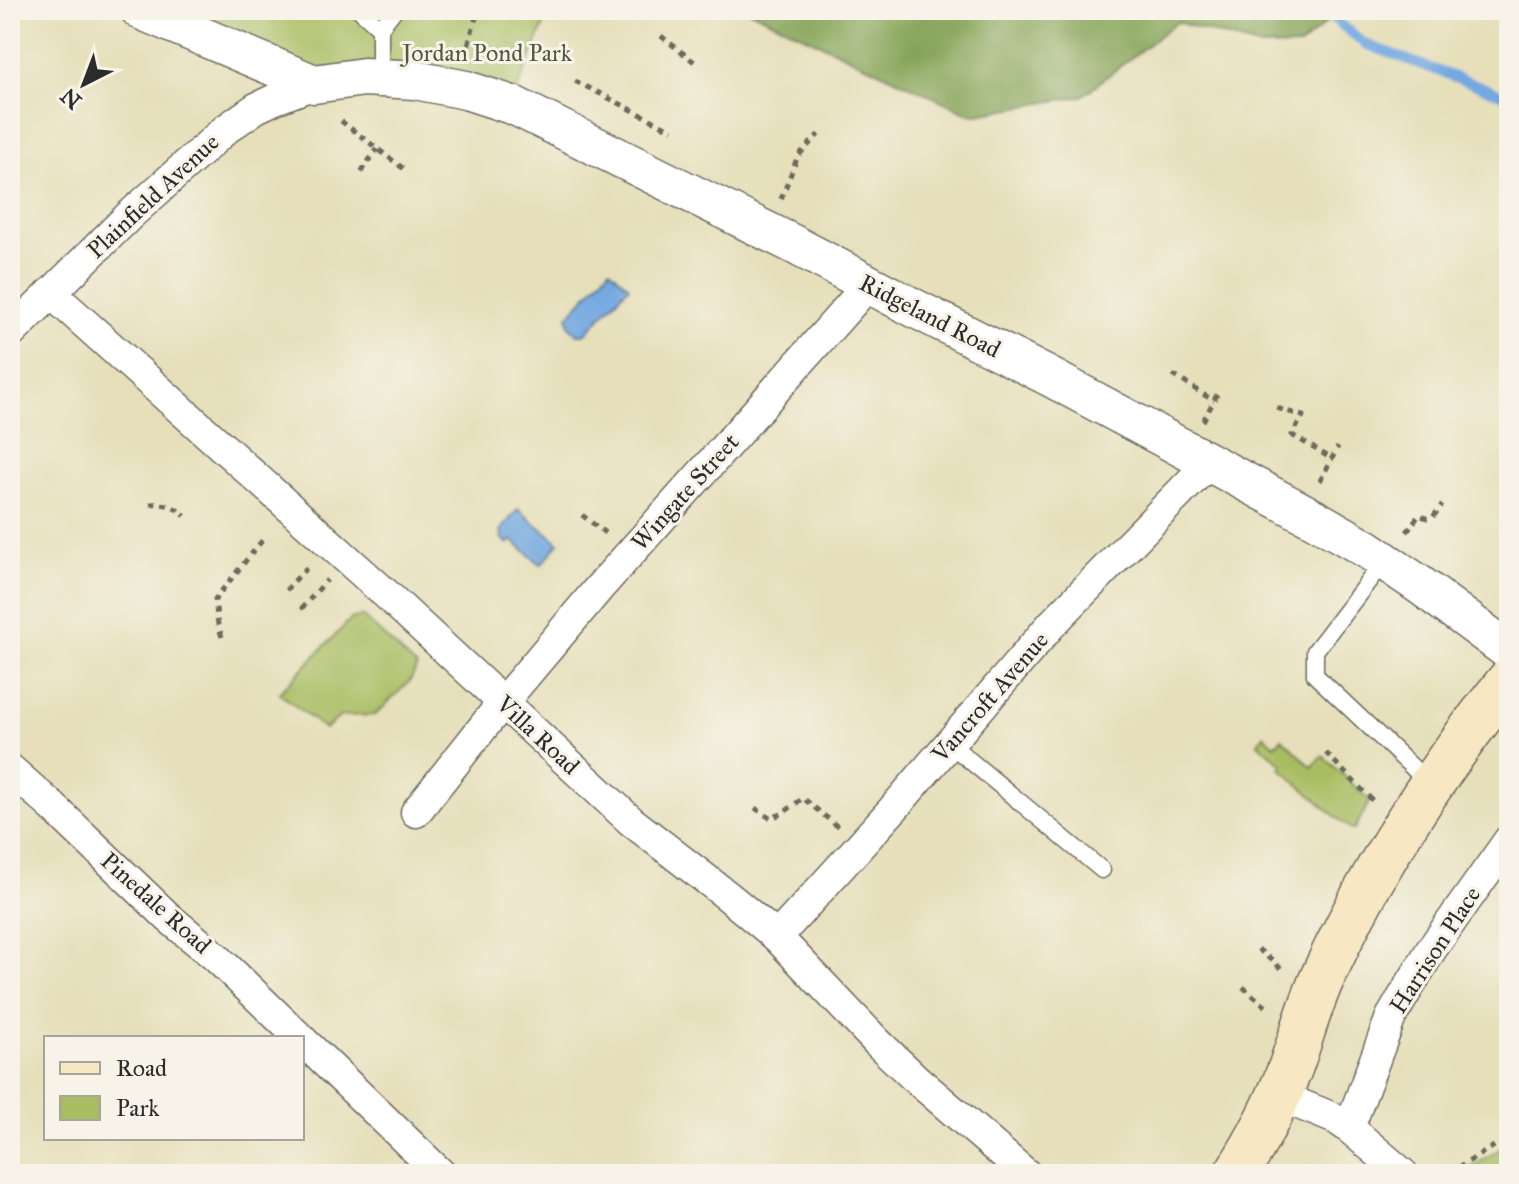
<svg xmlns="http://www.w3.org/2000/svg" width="1519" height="1184" viewBox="0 0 1519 1184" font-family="'IM FELL Great Primer',serif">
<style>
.green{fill:#a8bd62;stroke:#6a7446;stroke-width:2}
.forest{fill:#86a458;stroke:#586842;stroke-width:2}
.water{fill:#73a8e0;stroke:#4f6a86;stroke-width:2}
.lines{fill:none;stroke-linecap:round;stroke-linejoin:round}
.stream{stroke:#73a8e0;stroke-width:10}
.service-casing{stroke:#6c6a5d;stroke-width:19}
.minor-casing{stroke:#6c6a5d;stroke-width:33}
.tertiary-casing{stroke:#6c6a5d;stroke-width:41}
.secondary-casing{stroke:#6c6a5d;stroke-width:47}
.path{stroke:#6c6a5d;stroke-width:5;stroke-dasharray:6 6;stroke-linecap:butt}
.service{stroke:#fff;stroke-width:16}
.minor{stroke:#fff;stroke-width:30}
.tertiary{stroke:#fff;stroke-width:38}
.secondary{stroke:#f7e8c3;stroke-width:44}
.labels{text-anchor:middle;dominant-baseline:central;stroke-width:6;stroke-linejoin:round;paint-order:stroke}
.park-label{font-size:24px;fill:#50573c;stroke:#f7f3e8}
.street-label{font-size:24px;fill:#2b2b2b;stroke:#f7f3e8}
</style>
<rect width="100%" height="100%" fill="#f7f3e8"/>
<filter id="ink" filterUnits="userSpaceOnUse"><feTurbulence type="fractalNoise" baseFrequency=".0125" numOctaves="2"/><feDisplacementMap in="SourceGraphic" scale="16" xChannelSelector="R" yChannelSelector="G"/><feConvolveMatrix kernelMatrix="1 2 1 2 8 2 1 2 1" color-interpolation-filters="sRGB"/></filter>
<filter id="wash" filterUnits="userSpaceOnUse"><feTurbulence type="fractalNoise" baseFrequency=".006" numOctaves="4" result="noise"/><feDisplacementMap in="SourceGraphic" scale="32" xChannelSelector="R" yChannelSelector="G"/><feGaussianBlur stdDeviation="1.8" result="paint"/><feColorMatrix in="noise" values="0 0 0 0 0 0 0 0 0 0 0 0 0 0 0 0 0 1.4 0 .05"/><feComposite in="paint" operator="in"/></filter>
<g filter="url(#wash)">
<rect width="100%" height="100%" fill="#e6dfba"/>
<g class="green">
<path d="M137 10H550L519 85 515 106 314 84Z"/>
<path d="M362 616 417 667 410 681 375 715 341 716 325 729 279 693 351 619Z"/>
<path d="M1264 735 1275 745 1282 738 1312 767 1323 756 1370 801 1354 830 1342 822 1280 768 1283 765 1258 743Z"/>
<path d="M1509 1143V1174H1461Z"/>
</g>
<path class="forest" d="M748 10H1340L1300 46 1260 47 1177 22 1082 96 972 115Z"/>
<g class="water">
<path d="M610 269 629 286 585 334H577L569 326 568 316Z"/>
<path d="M518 509 559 543 541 565 512 540 508 544 501 537 503 534 500 531Z"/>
</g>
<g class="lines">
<path class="stream" d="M1323 10 1365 44 1509 97"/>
</g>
</g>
<g filter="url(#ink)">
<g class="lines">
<defs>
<g id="service">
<path d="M360 10 380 28"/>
<path d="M380 78V28L394 10"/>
<path d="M1384 561 1315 651V675L1430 784"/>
<path d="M950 744 1102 870"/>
</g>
<g id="minor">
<path d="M51 293 386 594 631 821 729 897 777 937 876 1041 916 1079 1026 1174"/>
<path d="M10 334 129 216 226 129 256 108 275 99 314 84"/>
<path d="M10 769 53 807 169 918 216 957 300 1038"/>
<path d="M416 812 503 702 599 588 709 465 868 285"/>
<path d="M777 937 894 808 1051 625 1209 463"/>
<path d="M302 1040 441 1174"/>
<path d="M1279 1096 1336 1119 1349 1128 1403 1174"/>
<path d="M1349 1128 1391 1017 1431 950 1509 840"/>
</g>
<path id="tertiary" d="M140 10 314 84 364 77 415 80 466 90 515 106 791 243 914 308 1048 376 1315 519 1367 549 1420 585 1509 651"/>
<path id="secondary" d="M1236 1174C1258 1140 1277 1104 1291 1066 1302 1035 1310 1004 1324 974 1372 869 1436 770 1509 681"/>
</defs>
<use href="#service" class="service-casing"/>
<use href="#minor" class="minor-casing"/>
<use href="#tertiary" class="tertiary-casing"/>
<use href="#secondary" class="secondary-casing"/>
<g class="path">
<path d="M661 36 697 64"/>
<path d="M465 56 478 10"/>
<path d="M575 81 672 130"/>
<path d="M341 121 404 169"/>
<path d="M361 172 377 149"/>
<path d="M781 199 798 156 819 134"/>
<path d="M1173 375 1214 401"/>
<path d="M1277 408 1303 416 1292 435 1332 459"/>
<path d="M1203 421 1219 391"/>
<path d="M1320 481 1338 447"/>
<path d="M150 504C165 503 175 506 185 516"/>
<path d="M582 515 605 533"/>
<path d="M1407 532 1419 515 1427 518 1433 517 1442 505"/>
<path d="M286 590 310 564"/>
<path d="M301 609 327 580"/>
<path d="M222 637 218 625 215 599 265 537"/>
<path d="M1326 753 1375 803"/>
<path d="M755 808 770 818 782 814 803 798 838 827"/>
<path d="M1258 949 1283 970"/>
<path d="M1243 987 1270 1010"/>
<path d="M1448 1174 1509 1137"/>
</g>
<use href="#service" class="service"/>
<use href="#minor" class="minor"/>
<use href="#tertiary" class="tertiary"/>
<use href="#secondary" class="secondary"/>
</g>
</g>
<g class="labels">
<g class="park-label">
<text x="487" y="53">Jordan Pond Park</text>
</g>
<g class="street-label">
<text transform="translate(153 196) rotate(-43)">Plainfield Avenue</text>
<text transform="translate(930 316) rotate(27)">Ridgeland Road</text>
<text transform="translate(685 492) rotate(-48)">Wingate Street</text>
<text transform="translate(990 697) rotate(-49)">Vancroft Avenue</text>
<text transform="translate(538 735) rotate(43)">Villa Road</text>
<text transform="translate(156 903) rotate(42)">Pinedale Road</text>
<text transform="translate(1435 950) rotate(-57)">Harrison Place</text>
</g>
</g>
<rect width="1519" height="1184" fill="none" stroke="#f7f3e8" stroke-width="40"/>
<rect x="44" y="1036" width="260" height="104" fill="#f7f3e8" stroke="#a5a39c" stroke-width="2"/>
<rect x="60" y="1062" width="40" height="12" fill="#f7e8c3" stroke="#a5a39c" stroke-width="2"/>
<text x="116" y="1076" font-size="24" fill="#2b2b2b">Road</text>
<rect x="60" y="1096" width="40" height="24" fill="#a8bd62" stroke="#a5a39c" stroke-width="2"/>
<text x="116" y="1116" font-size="24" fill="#2b2b2b">Park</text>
<g transform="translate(84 84) rotate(222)" stroke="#f7f3e8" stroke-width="6" paint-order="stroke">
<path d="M0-6L14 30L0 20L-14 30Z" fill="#2b2b2b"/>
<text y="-12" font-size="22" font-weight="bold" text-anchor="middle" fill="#2b2b2b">N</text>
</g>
</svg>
